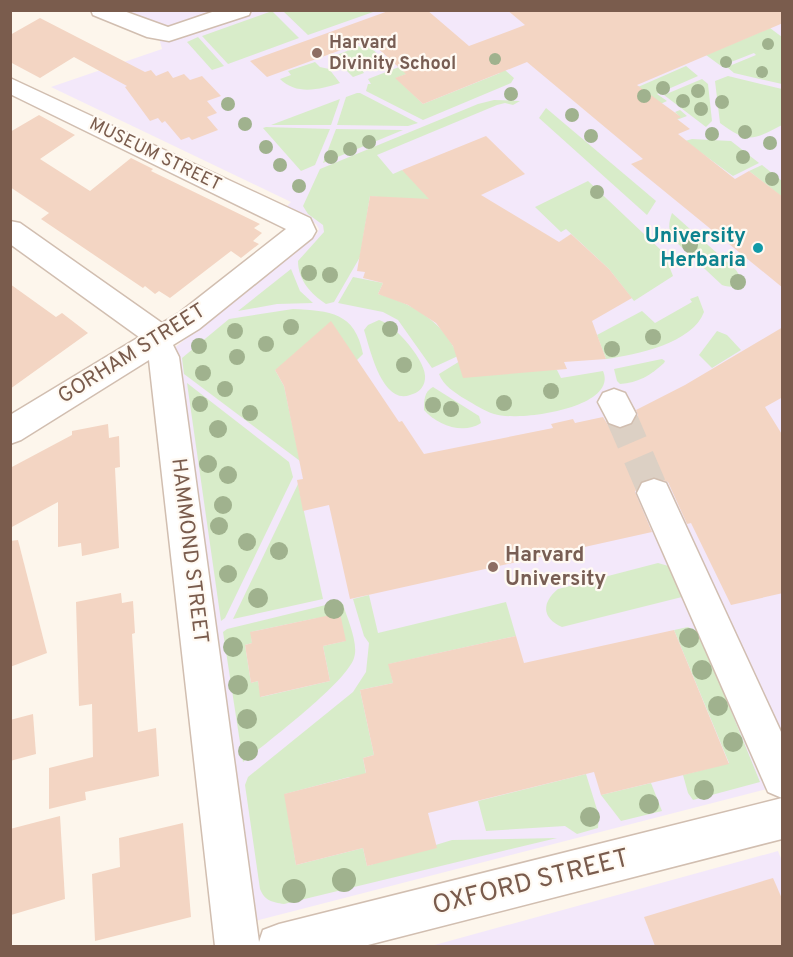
<svg xmlns="http://www.w3.org/2000/svg" width="793" height="957" viewBox="0 0 793 957" font-family="Overpass,sans-serif">
<style>
.education{fill:#f3e8fa}
.green{fill:#d8ecc9;fill-rule:evenodd}
.building{fill:#f3d5c3}
.lines{fill:none;stroke-linecap:round;stroke-linejoin:round}
.minor-tunnel{stroke:#dcd0c4;stroke-width:31;stroke-dasharray:31 16;stroke-linecap:butt}
.minor-casing{stroke:#d1beb0;stroke-width:3}
.minor{fill:#fff;fill-rule:evenodd}
.tree{fill:#a0b28e}
.education-dot{fill:#8d6e63;stroke:#fffaf3;stroke-width:2}
.culture-dot{fill:#0f9aa8;stroke:#fffaf3;stroke-width:2}
.labels{text-anchor:middle;dominant-baseline:central;stroke-width:4.5;stroke-linejoin:round;paint-order:stroke}
.far-education-label{font-size:18px;font-weight:bold;fill:#785e54;stroke:#fffaf3;text-anchor:start}
.far-street-label{font-size:18px;fill:#7a5c4d;stroke:#fffaf3}
.culture-label{font-size:21px;font-weight:bold;fill:#0d838f;stroke:#fffaf3;text-anchor:end}
.street-label{font-size:21px;fill:#7a5c4d;stroke:#fffaf3}
.education-label{font-size:21px;font-weight:bold;fill:#785e54;stroke:#fffaf3;text-anchor:start}
.near-street-label{font-size:26px;fill:#7a5c4d;stroke:#fffaf3}
</style>
<rect width="100%" height="100%" fill="#fdf6ec"/>
<g class="education">
<path d="M126 11H782V785L255 921 173 349 317 234 319 229 316 224 286 207 291 202 51 87 162 49 155 23Z"/>
<path d="M778 851 782 861V946H431Z"/>
</g>
<g class="green">
<path d="M272 11 299 38 228 64 202 36Z"/>
<path d="M283 11H376L308 35Z"/>
<path d="M770 28 782 37V84L734 73 727 67 756 55 754 53 721 66 706 55Z"/>
<path d="M198 37 224 66 212 70 187 42Z"/>
<path d="M359 46 362 49 369 46 382 58 360 67 364 73 353 77 340 64 341 59 337 55Z"/>
<path d="M486 53 514 78 511 83 423 120 366 91 368 84H371L368 79 399 67 431 65 396 78 423 104 500 73Z"/>
<path d="M315 62 320 67 329 69 340 83C321 89 297 96 280 79L291 75 288 71Z"/>
<path d="M686 66 698 76 657 94 667 101 654 107 680 117 675 112 680 110 687 116 674 121 622 94Z"/>
<path d="M728 76 782 89V125C753 140 748 144 720 123L715 81Z"/>
<path d="M702 79 708 84 712 121 706 127 664 95Z"/>
<path d="M357 93H360L418 123 408 126 337 125 346 97Z"/>
<path d="M340 99 331 125H271Z"/>
<path d="M494 100 520 101 513 105 505 103 497 105 377 155 393 174 402 170 438 198 421 202 370 196 360 257 334 302 326 304C311 294 298 280 298 261L324 232 323 225 308 214 303 206 320 169 478 104Z"/>
<path d="M546 108 656 201 647 215 539 118Z"/>
<path d="M266 127 330 129 315 165 301 171 263 128Z"/>
<path d="M336 129 403 130 323 163Z"/>
<path d="M692 139 731 141 759 163 733 176 685 141Z"/>
<path d="M762 165 782 181V197L749 171Z"/>
<path d="M588 181 664 253 673 276 634 301 609 269 566 229 561 232 535 207Z"/>
<path d="M672 213 736 270 743 281C736 287 731 288 722 285L674 240C668 232 668 224 672 213Z"/>
<path d="M291 269 300 291 313 303 277 304 238 311Z"/>
<path d="M353 277 383 283 378 294C412 303 444 322 458 356L432 368 398 320 383 312 338 303Z"/>
<path d="M698 296 704 312C693 343 636 355 606 359L597 335 642 311 655 323 692 302 690 299Z"/>
<path d="M293 309C330 311 355 312 363 354L357 360 275 370 284 386 300 461 184 374 182 358 229 319Z"/>
<path d="M379 320C395 324 428 363 425 379 424 388 418 393 410 395 382 405 370 349 364 330L368 325Z"/>
<path d="M717 331 727 335 741 350 712 368 699 355Z"/>
<path d="M662 359 665 361 664 363C651 375 638 383 620 384L617 381 614 369Z"/>
<path d="M460 361 557 370 561 378 603 371C619 408 518 422 494 414 484 411 474 404 465 399 455 393 443 385 439 374Z"/>
<path d="M187 383 289 462 293 477 225 618 221 621Z"/>
<path d="M433 387 479 416 481 423C463 435 437 425 424 410 424 400 424 392 433 387Z"/>
<path d="M298 484 323 599 233 619Z"/>
<path d="M658 563 672 567 684 588 682 597 562 627C541 618 542 602 558 589Z"/>
<path d="M369 595 378 633 506 602 516 636 389 664 393 683 360 690 374 755 363 758 367 779 349 777 285 794 296 865 363 848 367 866 452 840 557 838 284 904C272 902 265 901 260 889L245 785 248 777 353 692 366 672 369 643 364 636 353 599Z"/>
<path d="M338 602 343 604C347 619 359 643 354 658 346 683 266 743 243 762L223 632 227 629ZM317 618 345 641 323 646 330 681 261 697 258 681 251 683 245 645 252 643 251 632Z"/>
<path d="M688 627 695 631 701 637 760 782 693 800 688 793 683 775 729 763 674 630Z"/>
<path d="M586 774 599 816 598 828 577 834 565 826 486 831 478 801Z"/>
<path d="M651 783 662 811 621 821 601 795Z"/>
</g>
<g class="building">
<path d="M391 10H427L469 46 525 25 507 10H783V23L637 85 681 117 677 119 690 129 678 134 735 179 749 171 783 197V288L631 164 643 159 527 62 423 104 395 78 406 74 372 43 367 45 363 42 267 77 250 61Z"/>
<path d="M40 18 145 72 151 70 156 76 168 71 173 78 184 74 190 80 202 76 221 96 207 101 217 113 207 117 218 130 192 140 189 137 181 140 165 121 162 123 158 118 150 121 125 87 127 86 74 57 40 78 10 62V35Z"/>
<path d="M39 115 75 135 40 159 90 191 131 158 153 169 151 171 260 224 254 228 262 233 253 241 259 244 241 258 231 251 170 298 159 291 155 294 145 286 143 288 41 219 49 213 10 187V132Z"/>
<path d="M486 136 525 174 481 195 559 242 571 234 609 269 632 298 592 321 606 359 564 362 567 369 463 378 453 346 436 323 408 305 378 294 383 283 363 278 365 272 357 271 370 196 429 199 402 170Z"/>
<path d="M10 284 56 317 62 313 88 333 10 389Z"/>
<path d="M331 321 399 422 402 421 424 454 553 428 551 424 573 419 575 423 603 417 608 425 621 429 633 424 638 415 636 410 685 385 783 327V397L765 407 783 436V593L731 605 691 523 687 524 668 482 653 477 641 481 635 492 652 532 350 599 329 505 303 511 297 480 303 479 284 386 275 370Z"/>
<path d="M108 424 109 438 119 436 120 467 115 468 119 548 82 556 81 543 58 547V502L10 528V468L72 435V431Z"/>
<path d="M18 540 47 653 10 667V541Z"/>
<path d="M121 593 122 603 133 601 135 633 132 634 138 732 156 728 159 776 85 792 86 800 49 809V768L93 757 92 704 79 706 76 602Z"/>
<path d="M340 613 346 641 323 646 330 681 260 697 258 681 251 683 245 645 252 643 250 632Z"/>
<path d="M674 630 729 764 601 795 594 772 428 813 437 848 367 866 363 848 296 865 284 794 366 773 363 758 374 755 360 690 393 683 388 664 516 636 524 663Z"/>
<path d="M33 714 36 754 10 761V720Z"/>
<path d="M60 816 65 899 11 915 10 829Z"/>
<path d="M183 823 191 917 95 941 92 874 120 867 119 838Z"/>
<path d="M773 878 783 901V946H655L644 917Z"/>
</g>
<g class="lines">
<path class="minor-tunnel" d="M620 414 654 493"/>
<defs>
<g id="minor">
<path d="M91 10H121L168 27 218 10H251L249 15 169 41 147 37 93 15Z"/>
<path d="M10 78 310 218 316 231 312 238 199 329 173 345 179 357 259 942 263 930 279 924 782 798V839L364 946H215L149 360 21 440 10 444V415L139 337 10 244V221L20 223 162 323 179 313 286 229 10 94Z"/>
<path d="M614 389 625 393 636 414 631 423 620 427 609 423 598 402 603 393Z"/>
<path d="M654 479 666 483 782 734V798L768 792 637 493 642 483Z"/>
</g>
</defs>
<use href="#minor" class="minor-casing"/>
<use href="#minor" class="minor"/>
</g>
<g class="tree">
<circle cx="768" cy="44" r="6"/>
<circle cx="495" cy="59" r="6"/>
<circle cx="726" cy="62" r="6"/>
<circle cx="762" cy="72" r="6"/>
<circle cx="663" cy="88" r="7"/>
<circle cx="698" cy="91" r="7"/>
<circle cx="511" cy="94" r="7"/>
<circle cx="644" cy="96" r="7"/>
<circle cx="683" cy="101" r="7"/>
<circle cx="722" cy="102" r="7"/>
<circle cx="228" cy="104" r="7"/>
<circle cx="701" cy="109" r="7"/>
<circle cx="572" cy="115" r="7"/>
<circle cx="245" cy="124" r="7"/>
<circle cx="745" cy="132" r="7"/>
<circle cx="712" cy="134" r="7"/>
<circle cx="591" cy="136" r="7"/>
<circle cx="369" cy="142" r="7"/>
<circle cx="770" cy="143" r="7"/>
<circle cx="266" cy="147" r="7"/>
<circle cx="350" cy="149" r="7"/>
<circle cx="331" cy="157" r="7"/>
<circle cx="743" cy="157" r="7"/>
<circle cx="280" cy="165" r="7"/>
<circle cx="772" cy="179" r="7"/>
<circle cx="299" cy="186" r="7"/>
<circle cx="597" cy="192" r="7"/>
<circle cx="690" cy="245" r="8"/>
<circle cx="309" cy="273" r="8"/>
<circle cx="330" cy="275" r="8"/>
<circle cx="738" cy="282" r="8"/>
<circle cx="291" cy="327" r="8"/>
<circle cx="390" cy="329" r="8"/>
<circle cx="235" cy="331" r="8"/>
<circle cx="653" cy="337" r="8"/>
<circle cx="266" cy="344" r="8"/>
<circle cx="199" cy="346" r="8"/>
<circle cx="612" cy="349" r="8"/>
<circle cx="237" cy="357" r="8"/>
<circle cx="404" cy="365" r="8"/>
<circle cx="203" cy="373" r="8"/>
<circle cx="225" cy="389" r="8"/>
<circle cx="551" cy="391" r="8"/>
<circle cx="504" cy="403" r="8"/>
<circle cx="200" cy="404" r="8"/>
<circle cx="433" cy="405" r="8"/>
<circle cx="451" cy="409" r="8"/>
<circle cx="250" cy="413" r="8"/>
<circle cx="218" cy="429" r="9"/>
<circle cx="208" cy="464" r="9"/>
<circle cx="228" cy="475" r="9"/>
<circle cx="223" cy="505" r="9"/>
<circle cx="219" cy="526" r="9"/>
<circle cx="247" cy="542" r="9"/>
<circle cx="279" cy="551" r="9"/>
<circle cx="228" cy="574" r="9"/>
<circle cx="258" cy="598" r="10"/>
<circle cx="334" cy="609" r="10"/>
<circle cx="689" cy="638" r="10"/>
<circle cx="233" cy="647" r="10"/>
<circle cx="702" cy="670" r="10"/>
<circle cx="238" cy="685" r="10"/>
<circle cx="718" cy="706" r="10"/>
<circle cx="247" cy="719" r="10"/>
<circle cx="733" cy="742" r="10"/>
<circle cx="248" cy="751" r="10"/>
<circle cx="704" cy="790" r="10"/>
<circle cx="649" cy="804" r="10"/>
<circle cx="590" cy="817" r="10"/>
<circle cx="344" cy="880" r="12"/>
<circle cx="294" cy="891" r="12"/>
</g>
<g class="education-dot">
<circle cx="317" cy="53" r="6"/>
<circle cx="493" cy="567" r="6"/>
</g>
<circle class="culture-dot" cx="758" cy="248" r="6"/>
<g class="labels">
<g class="far-education-label">
<text x="329" y="43">Harvard<tspan x="329" dy="21">Divinity School</tspan></text>
</g>
<g class="far-street-label">
<text transform="translate(155 155) rotate(26)">MUSEUM STREET</text>
</g>
<g class="culture-label">
<text x="746" y="236">University<tspan x="746" dy="24">Herbaria</tspan></text>
</g>
<g class="street-label">
<text transform="translate(132 354) rotate(-32)">GORHAM STREET</text>
<text transform="translate(189 551) rotate(83)">HAMMOND STREET</text>
</g>
<g class="education-label">
<text x="505" y="555">Harvard<tspan x="505" dy="24">University</tspan></text>
</g>
<g class="near-street-label">
<text transform="translate(531 883) rotate(-14)">OXFORD STREET</text>
</g>
</g>
<rect width="793" height="957" fill="none" stroke="#7a5c4d" stroke-width="24"/>
</svg>
